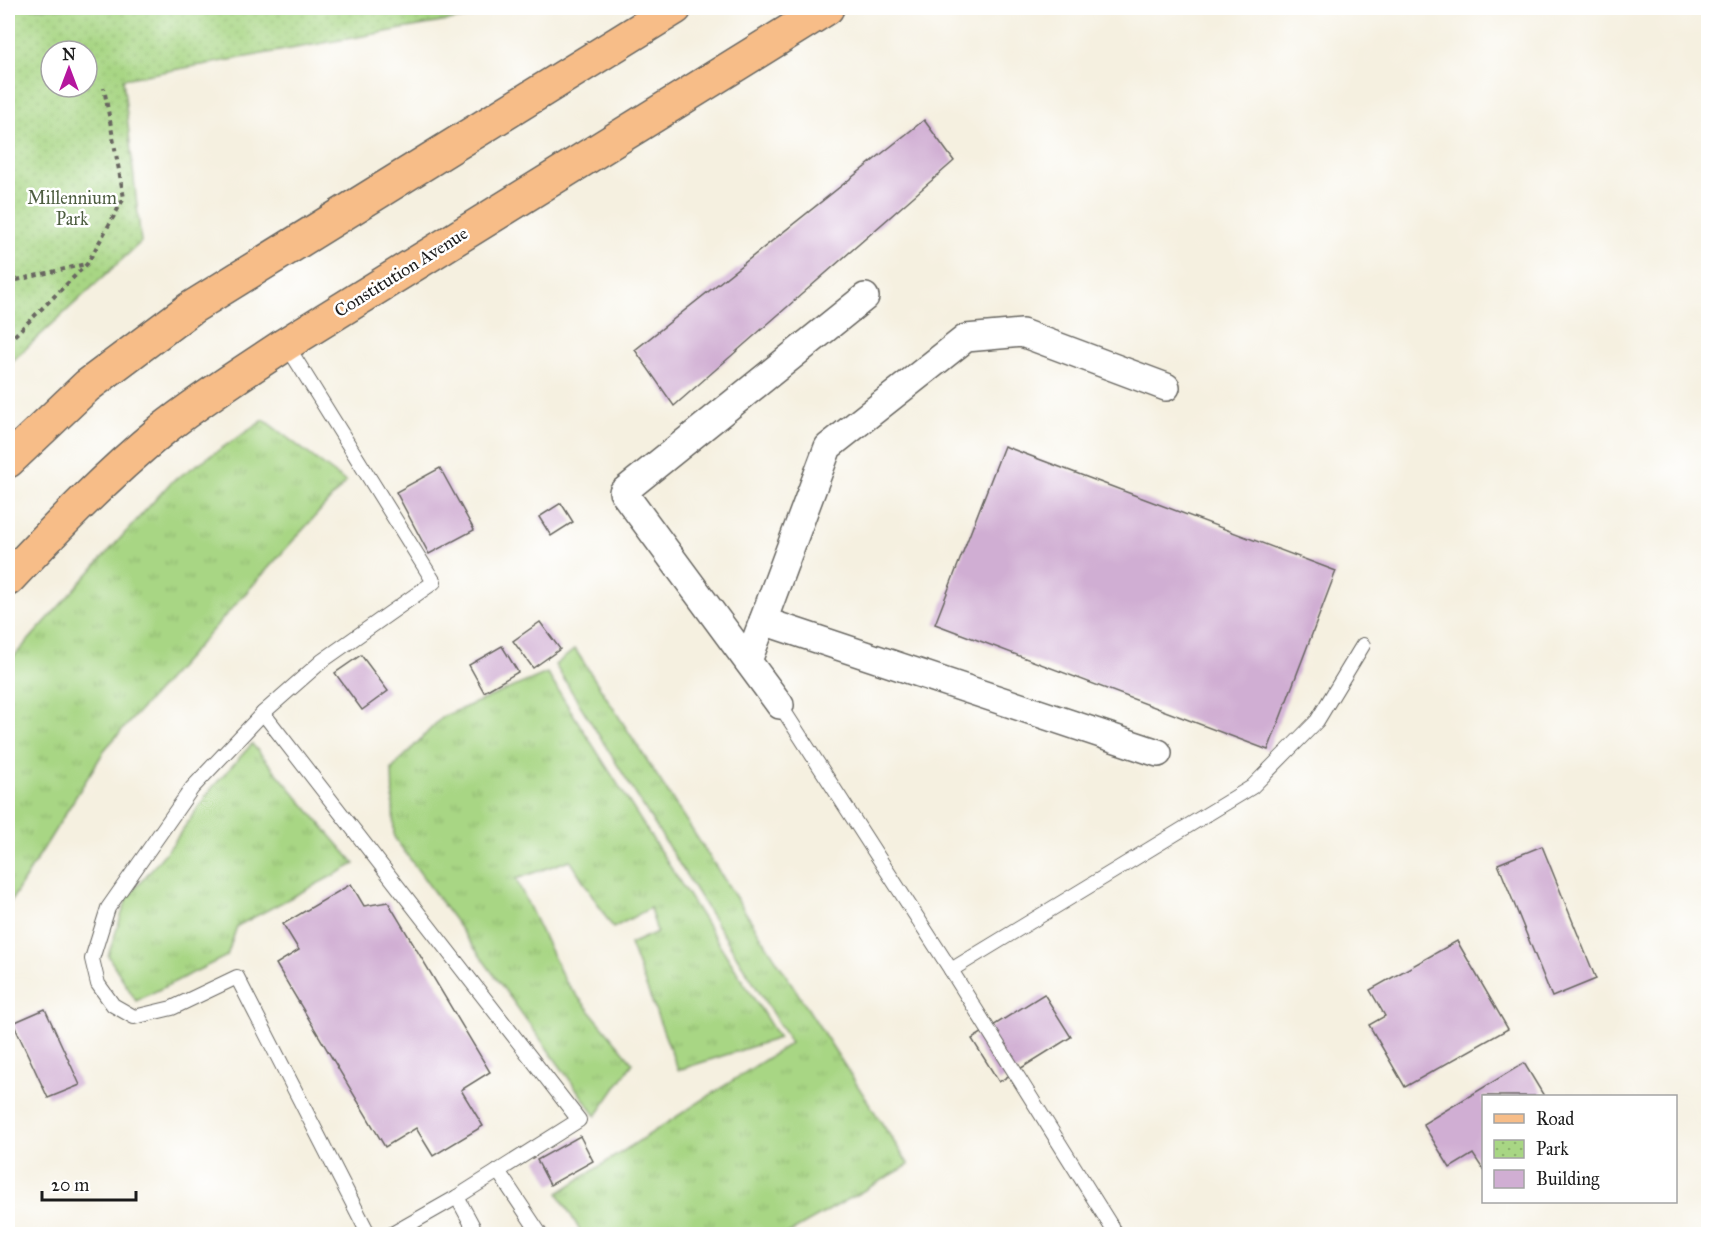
<svg xmlns="http://www.w3.org/2000/svg" width="1716" height="1242" viewBox="0 0 1716 1242" font-family="'IM FELL Great Primer',serif">
<style>
.grass{fill:url(#grass-tufts);stroke:#627950;stroke-width:1.5}
.park{fill:url(#park-dots);stroke:#627950;stroke-width:1.5;fill-rule:evenodd}
.building{fill:#d0aed3}
.lines{fill:none;stroke-linecap:round;stroke-linejoin:round}
.service-casing{stroke:#686661;stroke-width:16}
.minor-casing{stroke:#686661;stroke-width:30}
.primary-casing{stroke:#686661;stroke-width:36}
.path{stroke:#686661;stroke-width:4;stroke-dasharray:4.5 4.5;stroke-linecap:butt}
.service{stroke:#fff;stroke-width:14}
.minor{stroke:#fff;stroke-width:27}
.primary{stroke:#f7bd88;stroke-width:33}
.labels{text-anchor:middle;dominant-baseline:central;stroke-width:5;stroke-linejoin:round;paint-order:stroke}
.park-label{font-size:18px;fill:#4d5d40;stroke:#fff}
.street-label{font-size:18px;fill:#1c1c1c;stroke:#fff}
</style>
<defs>
<pattern id="grass-tufts" width="24" height="20" patternUnits="userSpaceOnUse" patternTransform="scale(1.5)"><rect width="24" height="20" fill="#a8d684"/><path d="M3 7l-1-3M5 7V3M7 7l1-3M15 17l-1-3M17 17v-4M19 17l1-3" fill="none" stroke="#90b771"/></pattern>
<pattern id="park-dots" width="8" height="8" patternUnits="userSpaceOnUse" patternTransform="scale(1.5)"><rect width="8" height="8" fill="#a8d684"/><path d="M2 2h.1M6 6h.1" fill="none" stroke="#90b771" stroke-width="1.8" stroke-linecap="round"/></pattern>
</defs>
<rect width="100%" height="100%" fill="#fff"/>
<filter id="ink" filterUnits="userSpaceOnUse"><feTurbulence type="fractalNoise" baseFrequency=".0167" numOctaves="2"/><feDisplacementMap in="SourceGraphic" scale="12" xChannelSelector="R" yChannelSelector="G"/><feConvolveMatrix kernelMatrix="1 2 1 2 8 2 1 2 1" color-interpolation-filters="sRGB"/></filter>
<filter id="wash" filterUnits="userSpaceOnUse"><feTurbulence type="fractalNoise" baseFrequency=".008" numOctaves="4" result="noise"/><feDisplacementMap in="SourceGraphic" scale="24" xChannelSelector="R" yChannelSelector="G"/><feGaussianBlur stdDeviation="1.35" result="paint"/><feColorMatrix in="noise" values="0 0 0 0 0 0 0 0 0 0 0 0 0 0 0 0 0 1.4 0 .05"/><feComposite in="paint" operator="in"/></filter>
<g filter="url(#wash)">
<rect width="100%" height="100%" fill="#f5f0e0"/>
<g class="grass">
<path d="M264 420 346 482 106 748 8 906V663L171 482Z"/>
<path d="M575 649 909 1165 787 1234H582L558 1193 791 1043 555 665Z"/>
<path d="M547 673 779 1038 678 1070 630 944 657 932 650 908 613 928 570 860 516 879 565 981 633 1063 596 1116 394 837 392 769 442 717Z"/>
<path d="M252 744 355 864 237 926 227 956 136 1001 108 956 127 898 172 845 211 789Z"/>
</g>
<path class="park" d="M8 8H500L492 13 123 79 141 242 8 365ZM51 51H87V87H51Z"/>
<g id="blocks">
<g class="building">
<path d="M924 120 954 161 674 406 635 350Z"/>
<path d="M1004 446 1336 571 1268 750 935 624Z"/>
<path d="M440 468 474 530 429 554 396 492Z"/>
<path d="M561 503 573 522 551 536 539 517Z"/>
<path d="M540 622 560 649 533 668 513 641Z"/>
<path d="M502 646 518 672 484 692 469 665Z"/>
<path d="M361 655 388 691 362 710 335 673Z"/>
<path d="M1542 846 1596 979 1552 997 1498 864Z"/>
<path d="M351 884 364 906 388 902 490 1072 461 1090 483 1126 433 1156 416 1128 385 1147 276 964 299 950 283 924Z"/>
<path d="M1457 941 1508 1029 1405 1087 1369 1025 1385 1016 1370 990Z"/>
<path d="M1044 994 1071 1037 999 1082 972 1039Z"/>
<path d="M45 1009 80 1085 48 1098 13 1023Z"/>
<path d="M1524 1063 1544 1096H1484V1171L1473 1154 1450 1168 1423 1124Z"/>
<path d="M580 1136 593 1161 550 1185 537 1160Z"/>
</g>
</g>
</g>
<g filter="url(#ink)">
<use href="#blocks" fill-opacity="0" stroke="#686661" stroke-width="1.5"/>
<g class="lines">
<defs>
<g id="service">
<path d="M780 705 951 970 1116 1234"/>
<path d="M263 713 322 661 434 582 286 344"/>
<path d="M951 970 1252 787 1317 721 1363 645"/>
<path d="M498 1171 540 1234"/>
<path d="M457 1197 477 1234"/>
<path d="M374 1234 368 1233 237 977 172 1008 134 1017 113 1005 98 984 92 959 108 908 192 788 263 713 579 1120 457 1197 392 1234"/>
<path d="M948 1234 951 1233"/>
</g>
<g id="minor">
<path d="M763 621 1158 753"/>
<path d="M748 661 828 447 966 338 1022 333 1166 387"/>
<path d="M780 705 623 492 865 297"/>
</g>
<g id="primary">
<path d="M8 461 87 386 191 308 675 8"/>
<path d="M8 579C57 527 106 476 162 430 201 399 244 372 286 344L827 8"/>
</g>
</defs>
<use href="#service" class="service-casing"/>
<use href="#minor" class="minor-casing"/>
<use href="#primary" class="primary-casing"/>
<g class="path">
<path d="M8 282 86 264"/>
<path d="M8 342 87 264 124 198 104 88"/>
</g>
<use href="#service" class="service"/>
<use href="#minor" class="minor"/>
<use href="#primary" class="primary"/>
</g>
</g>
<g class="labels">
<g class="park-label">
<text x="72" y="198">Millennium<tspan x="72" dy="21">Park</tspan></text>
</g>
<g class="street-label">
<text transform="translate(401 272) rotate(-32)">Constitution Avenue</text>
</g>
</g>
<rect width="1716" height="1242" fill="none" stroke="#fff" stroke-width="30"/>
<rect x="1482" y="1095" width="195" height="108" fill="#ffffff" stroke="#a4a4a4" stroke-width="1.5"/>
<rect x="1494" y="1114" width="30" height="9" fill="#f7bd88" stroke="#a4a4a4" stroke-width="1.5"/>
<text x="1536" y="1125" font-size="18" fill="#1c1c1c">Road</text>
<rect x="1494" y="1140" width="30" height="18" fill="url(#park-dots)" stroke="#a4a4a4" stroke-width="1.5"/>
<text x="1536" y="1155" font-size="18" fill="#1c1c1c">Park</text>
<rect x="1494" y="1170" width="30" height="18" fill="#d0aed3" stroke="#a4a4a4" stroke-width="1.5"/>
<text x="1536" y="1185" font-size="18" fill="#1c1c1c">Building</text>
<g transform="translate(69 69)"><circle r="28" fill="#ffffff" stroke="#a4a4a4" stroke-width="1.5"/>
<path d="M0-4.5L10 22L0 15L-10 22Z" fill="#b5179e"/>
<text y="-9" font-size="16" font-weight="bold" text-anchor="middle" fill="#1c1c1c">N</text>
</g>
<path d="M42 1191v9h94v-9" fill="none" stroke="#1c1c1c" stroke-width="3"/>
<text x="51" y="1191" font-size="18" fill="#1c1c1c" stroke="#ffffff" stroke-width="4.5" paint-order="stroke">20 m</text>
</svg>
